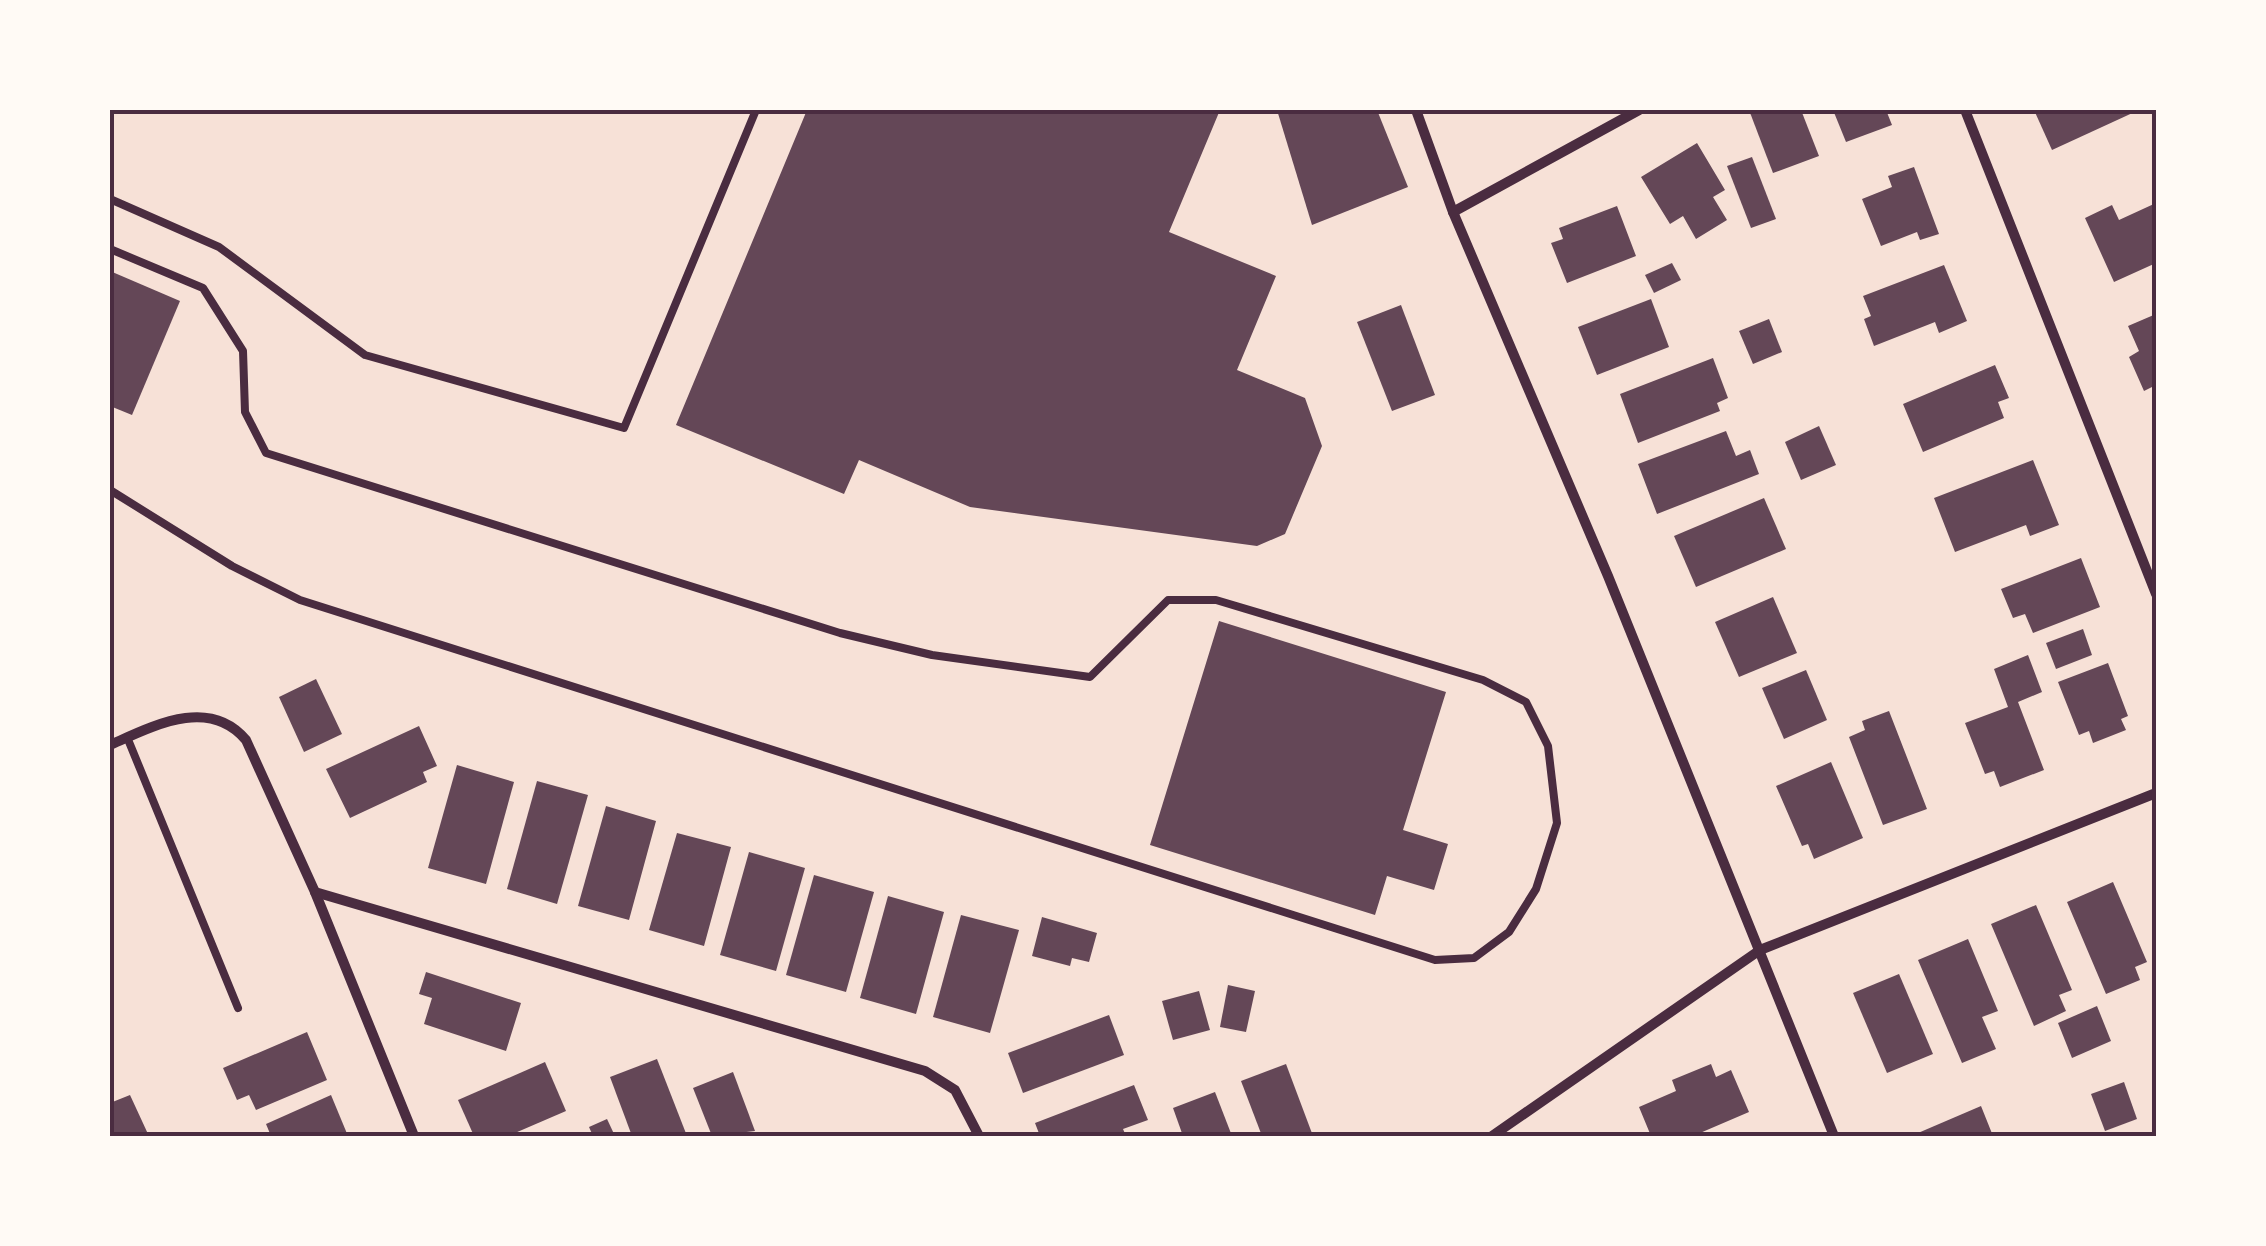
<svg xmlns="http://www.w3.org/2000/svg" width="2266" height="1246" viewBox="0 0 2266 1246" font-family="'Source Sans 3',sans-serif">
<style>
.building{fill:#644757}
.lines{fill:none;stroke-linecap:round;stroke-linejoin:round}
.service{stroke:#4a2c40;stroke-width:8}
.minor{stroke:#4a2c40;stroke-width:10}
.neatline{fill:none;stroke:#4a2c40;stroke-width:4}
</style>
<rect width="100%" height="100%" fill="#f7e1d7"/>
<g class="building">
<path d="M807 110H1220L1169 232 1276 276 1237 370 1305 398 1322 446 1285 534 1257 546 970 507 859 460 844 494 676 425Z"/>
<path d="M1277 110H1377L1408 187 1312 225Z"/>
<path d="M1749 110H1801L1819 156 1773 173Z"/>
<path d="M1833 110H1886L1892 125 1846 142Z"/>
<path d="M2034 110H2139L2052 150Z"/>
<path d="M1697 143 1725 190 1713 197 1727 220 1696 239 1683 216 1670 224 1641 177Z"/>
<path d="M1752 157 1776 219 1751 228 1727 166Z"/>
<path d="M1914 167 1939 234 1920 240 1917 232 1881 246 1862 199 1892 187 1888 176Z"/>
<path d="M2156 203V263L2114 282 2085 218 2112 205 2119 220Z"/>
<path d="M1617 206 1636 256 1567 283 1551 243 1563 239 1559 228Z"/>
<path d="M1672 263 1681 280 1654 293 1645 275Z"/>
<path d="M1944 265 1967 321 1939 333 1935 322 1874 346 1864 319 1871 316 1863 296Z"/>
<path d="M110 271 180 301 132 415 110 406Z"/>
<path d="M1651 299 1669 347 1597 375 1578 327Z"/>
<path d="M1401 305 1435 395 1392 411 1357 322Z"/>
<path d="M2156 314V385L2144 391 2129 357 2139 351 2128 326Z"/>
<path d="M1769 319 1782 352 1753 364 1739 331Z"/>
<path d="M1713 358 1728 398 1717 403 1720 411 1638 443 1620 394Z"/>
<path d="M1995 365 2009 398 1998 402 2004 418 1923 452 1903 404Z"/>
<path d="M1819 426 1836 465 1801 480 1785 442Z"/>
<path d="M1726 431 1736 456 1750 450 1759 474 1657 514 1638 464Z"/>
<path d="M2033 460 2059 525 2030 536 2026 525 1955 552 1934 498Z"/>
<path d="M1764 498 1786 549 1696 587 1674 536Z"/>
<path d="M2081 558 2100 607 2033 633 2025 614 2013 618 2001 589Z"/>
<path d="M1773 597 1797 653 1739 677 1715 622Z"/>
<path d="M1219 621 1446 692 1403 830 1448 844 1434 890 1387 876 1375 915 1150 845Z"/>
<path d="M2083 629 2092 655 2056 669 2046 643Z"/>
<path d="M2028 655 2042 692 2018 702 2044 770 2000 787 1994 771 1985 774 1965 723 2008 707 1994 669Z"/>
<path d="M2108 663 2128 716 2121 719 2126 730 2093 743 2089 731 2079 735 2058 682Z"/>
<path d="M1806 670 1827 720 1784 739 1762 688Z"/>
<path d="M316 679 342 734 304 752 279 697Z"/>
<path d="M1889 711 1927 809 1883 825 1849 737 1865 730 1862 721Z"/>
<path d="M419 726 437 766 423 772 427 782 350 818 326 769Z"/>
<path d="M1831 762 1863 838 1814 859 1808 844 1802 846 1776 786Z"/>
<path d="M457 765 514 782 486 884 428 868Z"/>
<path d="M537 781 588 795 557 904 507 889Z"/>
<path d="M606 806 656 821 629 920 578 906Z"/>
<path d="M677 833 731 847 704 946 649 930Z"/>
<path d="M749 852 805 868 776 971 720 955Z"/>
<path d="M814 875 874 892 846 992 786 975Z"/>
<path d="M2113 882 2147 962 2135 967 2140 980 2106 994 2067 902Z"/>
<path d="M888 896 944 912 916 1014 860 998Z"/>
<path d="M2036 905 2072 990 2059 995 2066 1011 2034 1026 1991 924Z"/>
<path d="M961 915 1019 930 990 1033 933 1017Z"/>
<path d="M1042 917 1097 933 1089 962 1072 958 1070 966 1032 956Z"/>
<path d="M1968 939 1998 1011 1982 1017 1996 1049 1962 1063 1918 960Z"/>
<path d="M426 972 521 1003 506 1051 424 1024 432 998 419 994Z"/>
<path d="M1899 974 1933 1054 1887 1073 1853 993Z"/>
<path d="M1228 985 1255 991 1246 1032 1220 1027Z"/>
<path d="M1199 991 1210 1030 1173 1040 1162 1001Z"/>
<path d="M2097 1006 2111 1041 2072 1058 2058 1023Z"/>
<path d="M1109 1015 1124 1055 1023 1093 1008 1053Z"/>
<path d="M307 1032 327 1080 256 1110 249 1095 237 1100 223 1068Z"/>
<path d="M657 1059 687 1136H632L610 1077Z"/>
<path d="M545 1062 566 1111 508 1136H474L458 1100Z"/>
<path d="M1286 1064 1313 1136H1262L1241 1081Z"/>
<path d="M1711 1064 1716 1077 1731 1070 1749 1112 1693 1136H1651L1639 1107 1676 1091 1672 1080Z"/>
<path d="M733 1072 755 1131 712 1136 693 1088Z"/>
<path d="M2124 1082 2137 1119 2105 1131 2091 1094Z"/>
<path d="M1134 1085 1148 1120 1123 1129 1126 1136H1040L1035 1123Z"/>
<path d="M1215 1092 1232 1136H1183L1173 1108Z"/>
<path d="M130 1095 148 1134 110 1136V1103Z"/>
<path d="M331 1095 348 1136H271L266 1124Z"/>
<path d="M1981 1106 1993 1136H1911Z"/>
<path d="M607 1119 615 1136H593L589 1127Z"/>
</g>
<g class="lines">
<g class="service">
<path d="M110 199 219 247 365 355 624 428 756 110"/>
<path d="M110 249 203 288 243 351 245 412 266 453 840 633 932 655 1090 677 1168 600H1216L1483 680 1526 702 1548 746 1557 823 1536 889 1509 932 1474 958 1435 960 300 600 232 566 110 490"/>
<path d="M127 737 238 1008"/>
</g>
<g class="minor">
<path d="M1416 110 1453 212 1608 576 1834 1136"/>
<path d="M1965 110 2156 594"/>
<path d="M1453 212 1639 110"/>
<path d="M110 745C153 726 209 696 246 740L315 892 414 1136"/>
<path d="M315 892 925 1071 955 1090 979 1136"/>
<path d="M1492 1136 1760 950 2156 793"/>
</g>
</g>
<rect width="2266" height="1246" fill="none" stroke="#fffaf5" stroke-width="225"/>
<rect x="112" y="112" width="2042" height="1022" class="neatline"/>
</svg>
